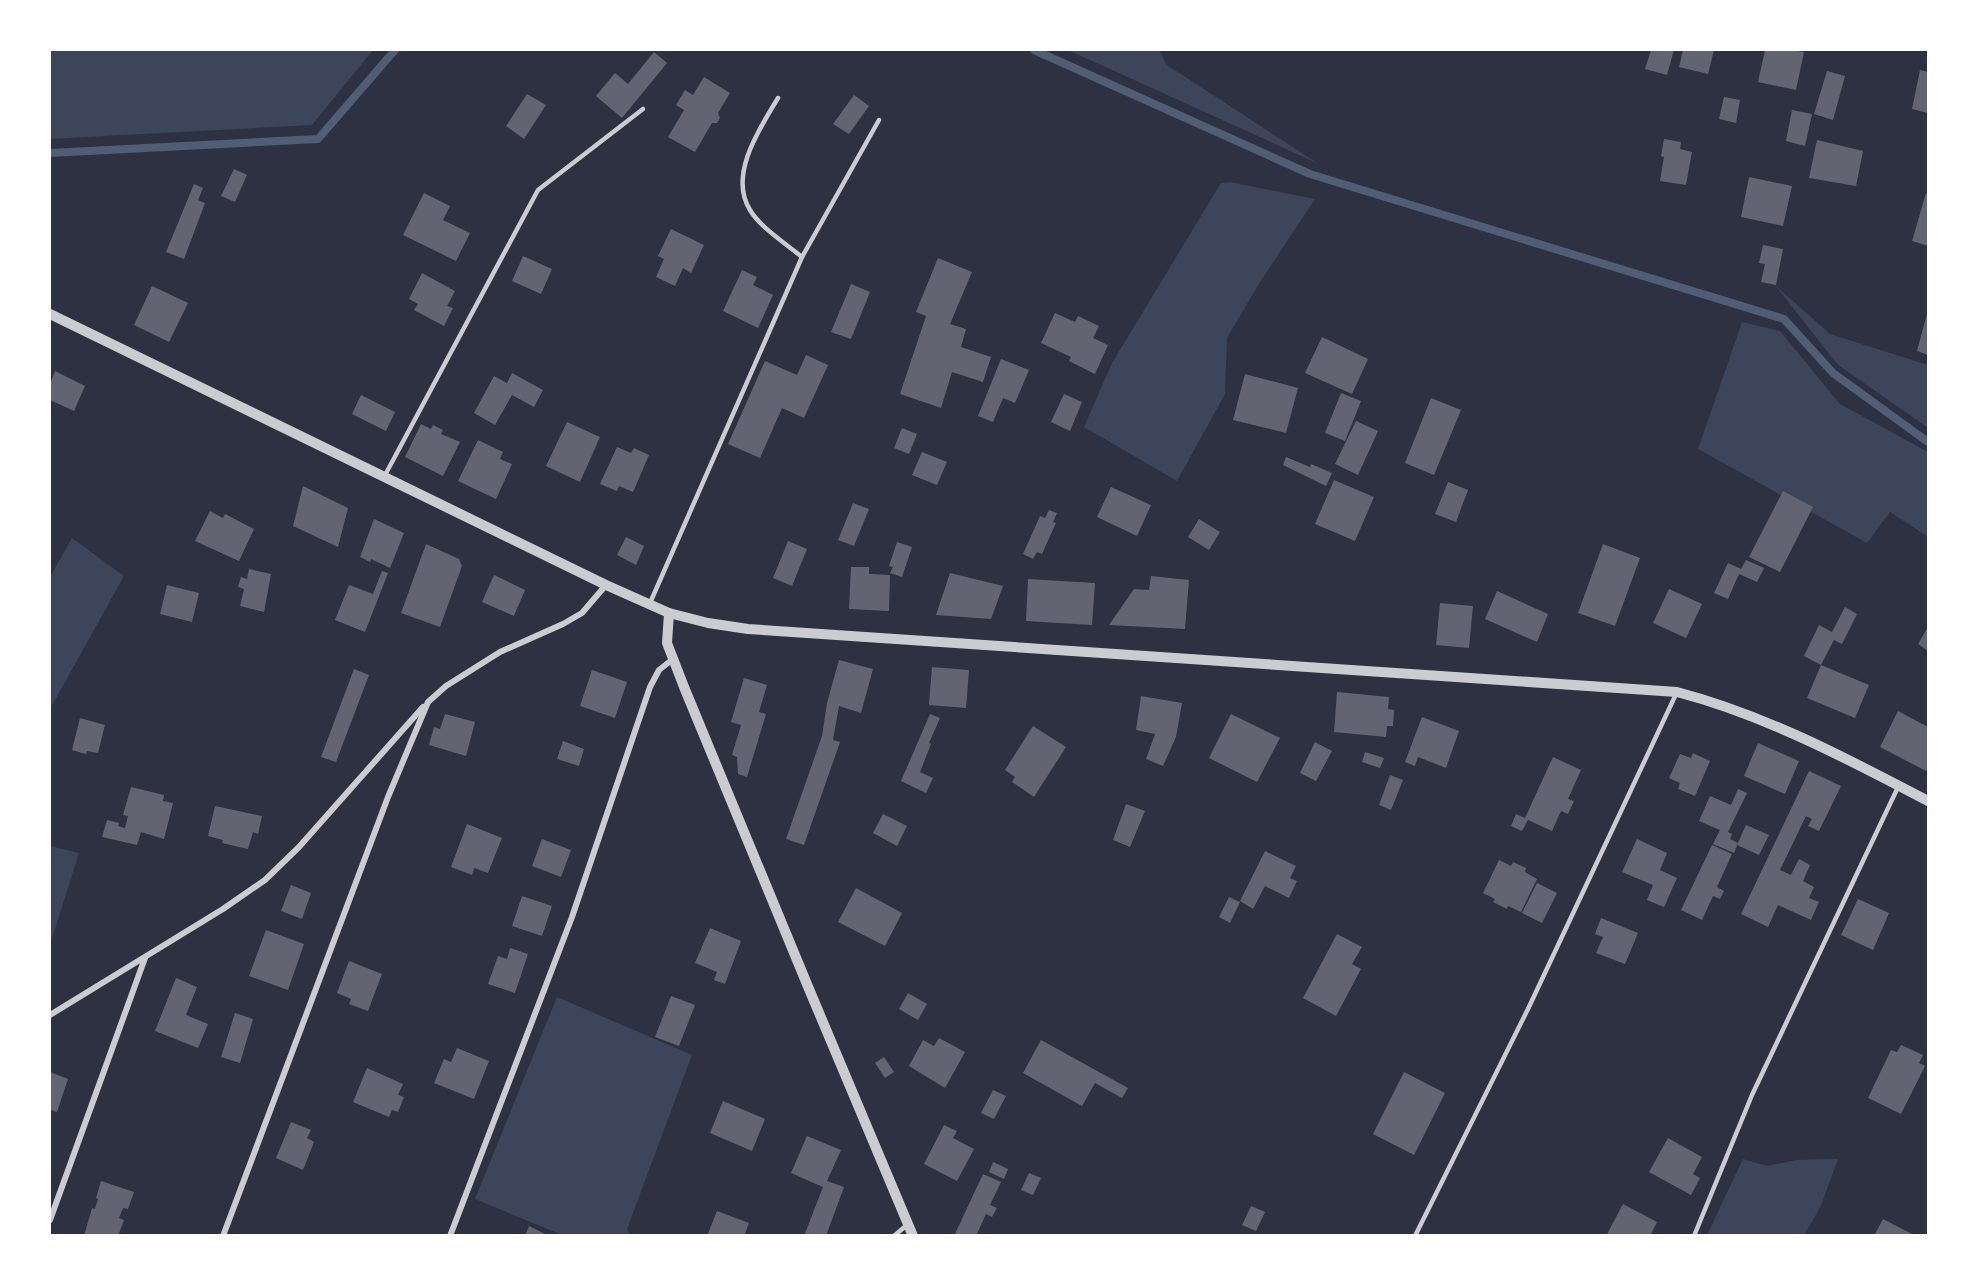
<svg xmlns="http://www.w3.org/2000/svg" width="1978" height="1285" viewBox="0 0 1978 1285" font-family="Rubik,sans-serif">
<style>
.green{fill:#3c4559}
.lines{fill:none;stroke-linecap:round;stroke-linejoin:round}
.stream{stroke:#4f5d75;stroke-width:8}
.building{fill:#626471}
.service{stroke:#caccd0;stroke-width:4.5}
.minor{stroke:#caccd0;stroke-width:6}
.tertiary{stroke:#caccd0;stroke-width:10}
</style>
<rect width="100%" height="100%" fill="#2d3142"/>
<g class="green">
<path d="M50 50H373L312 125 50 139Z"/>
<path d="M1068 50H1159L1167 65 1317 163Z"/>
<path d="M1230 182 1315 199 1260 282 1227 338 1225 394 1177 481 1084 427 1112 363 1221 183Z"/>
<path d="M1775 285 1830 334 1928 365V428L1837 364Z"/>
<path d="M1742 322 1780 331 1840 404 1928 452V537L1890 512 1867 543 1698 449Z"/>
<path d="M72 538 124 576 50 709V577Z"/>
<path d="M50 846 79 853 50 945Z"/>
<path d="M557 997 692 1055 627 1229 630 1235H562L475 1199Z"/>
<path d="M1743 1159 1767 1166 1796 1160 1838 1159 1820 1208 1804 1235H1707Z"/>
</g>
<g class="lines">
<g class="stream">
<path d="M1034 50 1310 174 1784 319 1833 373 1928 442"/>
<path d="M50 153 318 139 395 50"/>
</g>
</g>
<g class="building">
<path d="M1651 50H1674L1667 75 1645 69Z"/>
<path d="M1683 50H1714L1708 74 1679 67Z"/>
<path d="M1765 50H1791L1804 52 1796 90 1758 82Z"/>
<path d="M654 52 667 63 622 118 596 96 615 73 628 84Z"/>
<path d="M1920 70 1928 72V113L1912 109Z"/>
<path d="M1827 71 1845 76 1833 120 1814 114Z"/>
<path d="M704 77 730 93 718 113 720 118 717 123H712L695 152 668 137 684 110 676 105 685 90 693 95Z"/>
<path d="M527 94 546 105 524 139 506 126Z"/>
<path d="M854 95 869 106 849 134 833 124Z"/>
<path d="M1724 97 1740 100 1736 123 1719 119Z"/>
<path d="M1792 110 1812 114 1805 146 1786 141Z"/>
<path d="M1664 139 1681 142 1680 149 1692 152 1686 185 1660 181 1664 157 1661 156Z"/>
<path d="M1817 140 1863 151 1856 186 1809 178Z"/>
<path d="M234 169 247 175 235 202 221 196Z"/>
<path d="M1749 177 1792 186 1783 226 1741 217Z"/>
<path d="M194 184 203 188 198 200 205 203 184 259 166 252Z"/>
<path d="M424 193 450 206 443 220 470 233 456 261 403 235Z"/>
<path d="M1926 193 1928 194V246L1912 241Z"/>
<path d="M671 229 704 245 691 273 683 268 675 286 656 277 664 259 658 256Z"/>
<path d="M1763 245 1783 249 1776 285 1761 282 1765 264 1759 263Z"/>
<path d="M523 256 552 269 541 294 512 281Z"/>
<path d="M938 258 972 272 950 324 966 329 961 347 991 357 983 382 952 372 941 408 900 394 926 316 916 312Z"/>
<path d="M742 270 757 277 753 285 773 295 758 328 723 311Z"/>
<path d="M422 273 455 291 447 306 453 308 444 326 414 310 418 304 409 299Z"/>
<path d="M851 284 870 292 851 339 831 332Z"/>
<path d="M152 286 188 303 169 342 134 325Z"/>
<path d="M1928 310V355L1917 351Z"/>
<path d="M1055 313 1075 322 1078 316 1099 326 1093 338 1108 345 1095 374 1069 361 1071 357 1041 343Z"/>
<path d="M1322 337 1368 359 1352 394 1305 373Z"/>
<path d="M806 355 828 365 804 418 782 408 760 458 728 444 765 361 797 375Z"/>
<path d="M1001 359 1029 370 1015 403 1003 398 993 422 978 416Z"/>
<path d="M55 371 85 386 74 411 50 400V384Z"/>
<path d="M512 373 543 390 534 407 512 395 495 425 474 413 494 376 507 383Z"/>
<path d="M1245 374 1298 388 1286 433 1233 420Z"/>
<path d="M1341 393 1361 401 1345 441 1325 433Z"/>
<path d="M1064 394 1082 402 1070 431 1051 422Z"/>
<path d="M361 395 395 412 386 431 352 414Z"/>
<path d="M1431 398 1461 410 1434 475 1405 463Z"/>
<path d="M1356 421 1378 431 1358 475 1335 464Z"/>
<path d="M567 422 600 437 580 482 546 466Z"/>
<path d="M421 424 431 429 433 425 443 430 441 434 460 442 443 476 405 457Z"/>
<path d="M902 428 917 434 909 454 894 448Z"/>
<path d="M478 440 503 452 500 459 512 464 496 499 458 481Z"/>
<path d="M617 447 631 453 634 448 649 455 633 492 619 486 617 491 600 484Z"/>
<path d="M922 452 947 462 937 485 912 475Z"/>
<path d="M1286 457 1310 467 1311 464 1332 473 1326 486 1283 465Z"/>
<path d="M1334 480 1374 497 1355 541 1315 524Z"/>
<path d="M1448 482 1468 490 1456 522 1435 514Z"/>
<path d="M303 486 348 508 338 547 293 526Z"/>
<path d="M1111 487 1151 505 1137 536 1097 517Z"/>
<path d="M1783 491 1813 507 1780 572 1749 557Z"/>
<path d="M853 503 869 509 854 546 838 540Z"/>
<path d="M1049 510 1057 513 1053 522 1056 523 1042 554 1037 552 1033 559 1023 554 1040 516 1045 518Z"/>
<path d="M210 511 223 518 225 514 254 529 239 561 195 541Z"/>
<path d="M374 519 404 533 390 568 371 559 370 562 360 557Z"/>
<path d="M1199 519 1220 532 1209 550 1188 537Z"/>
<path d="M626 537 644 546 636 565 617 555Z"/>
<path d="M788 541 807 549 792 586 773 578Z"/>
<path d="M897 542 912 547 902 577 890 573 893 567 889 566Z"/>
<path d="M426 544 459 559 462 566 440 627 401 613Z"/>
<path d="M1603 544 1640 558 1615 626 1578 613Z"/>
<path d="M1746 560 1764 568 1757 582 1739 574 1728 599 1714 593 1728 563 1741 569Z"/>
<path d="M851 567H869V574L890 575 889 611 849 609Z"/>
<path d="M249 569 271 574 264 612 240 606 244 589 238 587 241 577 247 579Z"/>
<path d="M382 571 388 573 365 632 335 620 349 585 373 594Z"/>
<path d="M950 573 1003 586 991 619 936 615Z"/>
<path d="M494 575 525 590 514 616 482 602Z"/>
<path d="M1151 576 1189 580 1185 629 1109 625 1134 589 1149 590Z"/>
<path d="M1028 579 1095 583 1092 625 1026 621Z"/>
<path d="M167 585 199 593 192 622 160 614Z"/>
<path d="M1669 589 1702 604 1686 638 1653 623Z"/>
<path d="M1497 591 1548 614 1537 642 1485 619Z"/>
<path d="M1440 603 1473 606 1469 648 1436 645Z"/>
<path d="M1845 607 1857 614 1842 644 1834 640 1821 665 1804 656 1819 625 1832 632Z"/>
<path d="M1928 627V651L1918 644Z"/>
<path d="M839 660 873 669 861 713 839 706 833 740 840 742 804 845 786 839 822 736 827 703Z"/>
<path d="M1821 665 1869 685 1855 718 1807 698Z"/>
<path d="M932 667 969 670 966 708 929 705Z"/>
<path d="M354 669 369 675 336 762 321 757Z"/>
<path d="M592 670 627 682 615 718 580 706Z"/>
<path d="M744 678 767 685 759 712 766 714 747 777 738 774 737 757 732 755 741 725 731 722Z"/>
<path d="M1337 692 1389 697 1388 709 1394 710 1393 726H1387L1386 737 1334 732Z"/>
<path d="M1141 696 1182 703 1176 737 1163 766 1146 759 1155 734 1136 730Z"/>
<path d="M1898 711 1928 727V767L1926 771 1880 747Z"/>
<path d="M445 714 475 722 466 756 429 745 434 727 440 729Z"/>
<path d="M930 714 940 718 929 743 931 744 920 772 933 778 926 793 901 781Z"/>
<path d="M1231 714 1280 738 1257 782 1209 758Z"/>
<path d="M1422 717 1459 731 1446 768 1418 757 1415 766 1405 762Z"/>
<path d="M80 718 105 725 98 753 87 751 86 754 72 750Z"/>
<path d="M1033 726 1066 747 1034 797 1012 782 1015 777 1005 770Z"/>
<path d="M563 741 584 749 579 766 557 759Z"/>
<path d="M1315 742 1332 751 1316 781 1300 773Z"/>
<path d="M1758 743 1799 761 1785 794 1744 776Z"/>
<path d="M1365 752 1384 758 1380 768 1362 762Z"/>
<path d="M1693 753 1710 761 1695 796 1678 789 1680 783 1669 778 1680 754 1691 758Z"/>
<path d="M1553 757 1581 770 1568 799 1574 801 1568 814 1561 811 1552 831 1528 820 1522 831 1511 826 1516 814 1525 818Z"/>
<path d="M1809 771 1841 786 1819 831 1808 826 1812 819 1806 816 1780 870 1791 875 1799 859 1810 865 1803 881 1814 887 1809 898 1819 902 1811 920 1778 905 1768 927 1741 914Z"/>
<path d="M1390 775 1403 780 1391 810 1379 805Z"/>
<path d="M131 787 164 795 163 801 173 803 164 839 141 832 137 845 102 837 107 820 119 823 118 826 125 828 128 816 123 815Z"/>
<path d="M1738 789 1747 793 1728 832 1732 834 1730 839 1738 843 1734 853 1713 844 1720 830 1699 821 1710 796 1731 805Z"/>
<path d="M1126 804 1145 811 1130 847 1113 840Z"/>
<path d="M215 806 262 816 258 834 253 832 248 849 222 843 223 840 208 836Z"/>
<path d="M883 814 907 826 897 846 873 833Z"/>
<path d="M467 824 502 838 488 873 474 868 472 875 451 867Z"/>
<path d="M1746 825 1769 835 1759 855 1737 845Z"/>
<path d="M542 839 571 850 561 877 532 866Z"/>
<path d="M1637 839 1667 853 1660 870 1677 878 1664 907 1647 900 1653 885 1622 872Z"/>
<path d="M1712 845 1732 854 1717 887 1724 891 1720 899 1713 896 1702 920 1681 910Z"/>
<path d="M1265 851 1296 866 1290 878 1297 881 1289 898 1265 886 1253 909 1240 901Z"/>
<path d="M1499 860 1511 866 1513 862 1526 868 1525 872 1537 879 1521 912 1508 906 1507 909 1493 902 1495 899 1483 893Z"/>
<path d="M1537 883 1557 893 1542 923 1522 913Z"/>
<path d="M291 885 311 893 302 919 281 911Z"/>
<path d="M856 888 902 913 885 946 838 922Z"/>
<path d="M522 896 552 906 542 936 512 926Z"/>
<path d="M1229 897 1240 902 1230 923 1219 917Z"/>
<path d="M1858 899 1889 913 1873 950 1841 935Z"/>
<path d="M1601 918 1638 933 1625 964 1596 953 1603 937 1595 934Z"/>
<path d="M710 928 741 941 725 984 714 980 717 972 695 963Z"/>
<path d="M266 930 304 944 288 990 249 976Z"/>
<path d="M1337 934 1362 947 1352 964 1361 969 1336 1016 1303 998Z"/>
<path d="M510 948 528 954 515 993 488 984 498 956 507 959Z"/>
<path d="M349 961 382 974 368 1011 349 1004 351 999 337 993Z"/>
<path d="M176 978 197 987 186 1015 208 1024 198 1048 155 1031Z"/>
<path d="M908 993 927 1004 918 1020 899 1009Z"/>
<path d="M671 996 695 1005 679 1046 655 1037Z"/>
<path d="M235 1013 253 1019 240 1063 221 1057Z"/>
<path d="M939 1038 965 1052 945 1088 909 1066 923 1040 934 1046Z"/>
<path d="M1041 1040 1128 1088 1122 1098 1095 1083 1082 1106 1023 1073Z"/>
<path d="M1901 1045 1923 1055 1919 1063 1925 1066 1901 1114 1868 1098 1891 1050 1897 1052Z"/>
<path d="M457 1048 489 1061 474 1099 434 1083 444 1059 451 1062Z"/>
<path d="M884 1057 894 1072 885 1078 875 1063Z"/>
<path d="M367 1068 403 1084 398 1095 404 1097 398 1112 392 1110 389 1117 353 1102Z"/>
<path d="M50 1072 68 1079 57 1112 50 1110Z"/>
<path d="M1404 1072 1445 1093 1414 1155 1373 1134Z"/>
<path d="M993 1090 1006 1096 994 1119 981 1113Z"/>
<path d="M723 1101 765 1119 752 1151 710 1133Z"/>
<path d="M291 1122 311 1130 307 1138 314 1142 303 1170 276 1158Z"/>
<path d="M944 1125 957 1131 953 1138 974 1149 957 1181 924 1164Z"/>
<path d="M807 1136 841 1150 827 1181 844 1187 826 1236H804L823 1187 791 1173Z"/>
<path d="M1668 1138 1702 1157 1693 1174 1700 1178 1691 1195 1649 1172Z"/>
<path d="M993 1162 1008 1169 1004 1179 989 1172Z"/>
<path d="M1029 1173 1041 1178 1033 1195 1021 1190Z"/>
<path d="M983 1174 1001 1182 990 1205 997 1208 992 1217 986 1214 976 1236H957L955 1234Z"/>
<path d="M101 1181 134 1192 128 1209 123 1208 119 1218 124 1220 118 1236H84L92 1208 95 1209 98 1199 96 1198Z"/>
<path d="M1623 1204 1657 1222 1650 1236H1606Z"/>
<path d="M1251 1206 1265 1212 1256 1231 1242 1225Z"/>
<path d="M717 1211 749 1223 744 1236H707Z"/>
<path d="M1883 1219 1912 1234V1236H1874Z"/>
<path d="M529 1226 549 1236H525Z"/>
</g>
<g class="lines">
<g class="service">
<path d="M778 98C760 128 728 175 750 210 760 227 786 244 802 257"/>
<path d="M384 477 538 190 643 109"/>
<path d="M650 603 802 257 879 120"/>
<path d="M894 1236 908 1224"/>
<path d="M1415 1236 1528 1009 1677 692"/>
<path d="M1694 1236 1752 1095 1899 785"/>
</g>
<g class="minor">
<path d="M50 1015 223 909 265 880 299 847 423 707"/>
<path d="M50 1220 145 958"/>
<path d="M223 1236 388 797 428 702 446 686 500 652 563 624 582 613 606 585"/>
<path d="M450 1236 572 917 650 687 659 670 673 659"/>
</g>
<g class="tertiary">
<path d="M50 314 606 585 669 613 708 623 748 629 1677 692C1765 715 1848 759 1928 801"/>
<path d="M669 613 667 643 684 687 809 989 913 1236"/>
</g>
</g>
<rect width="1978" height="1285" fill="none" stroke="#ffffff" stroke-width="102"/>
</svg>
